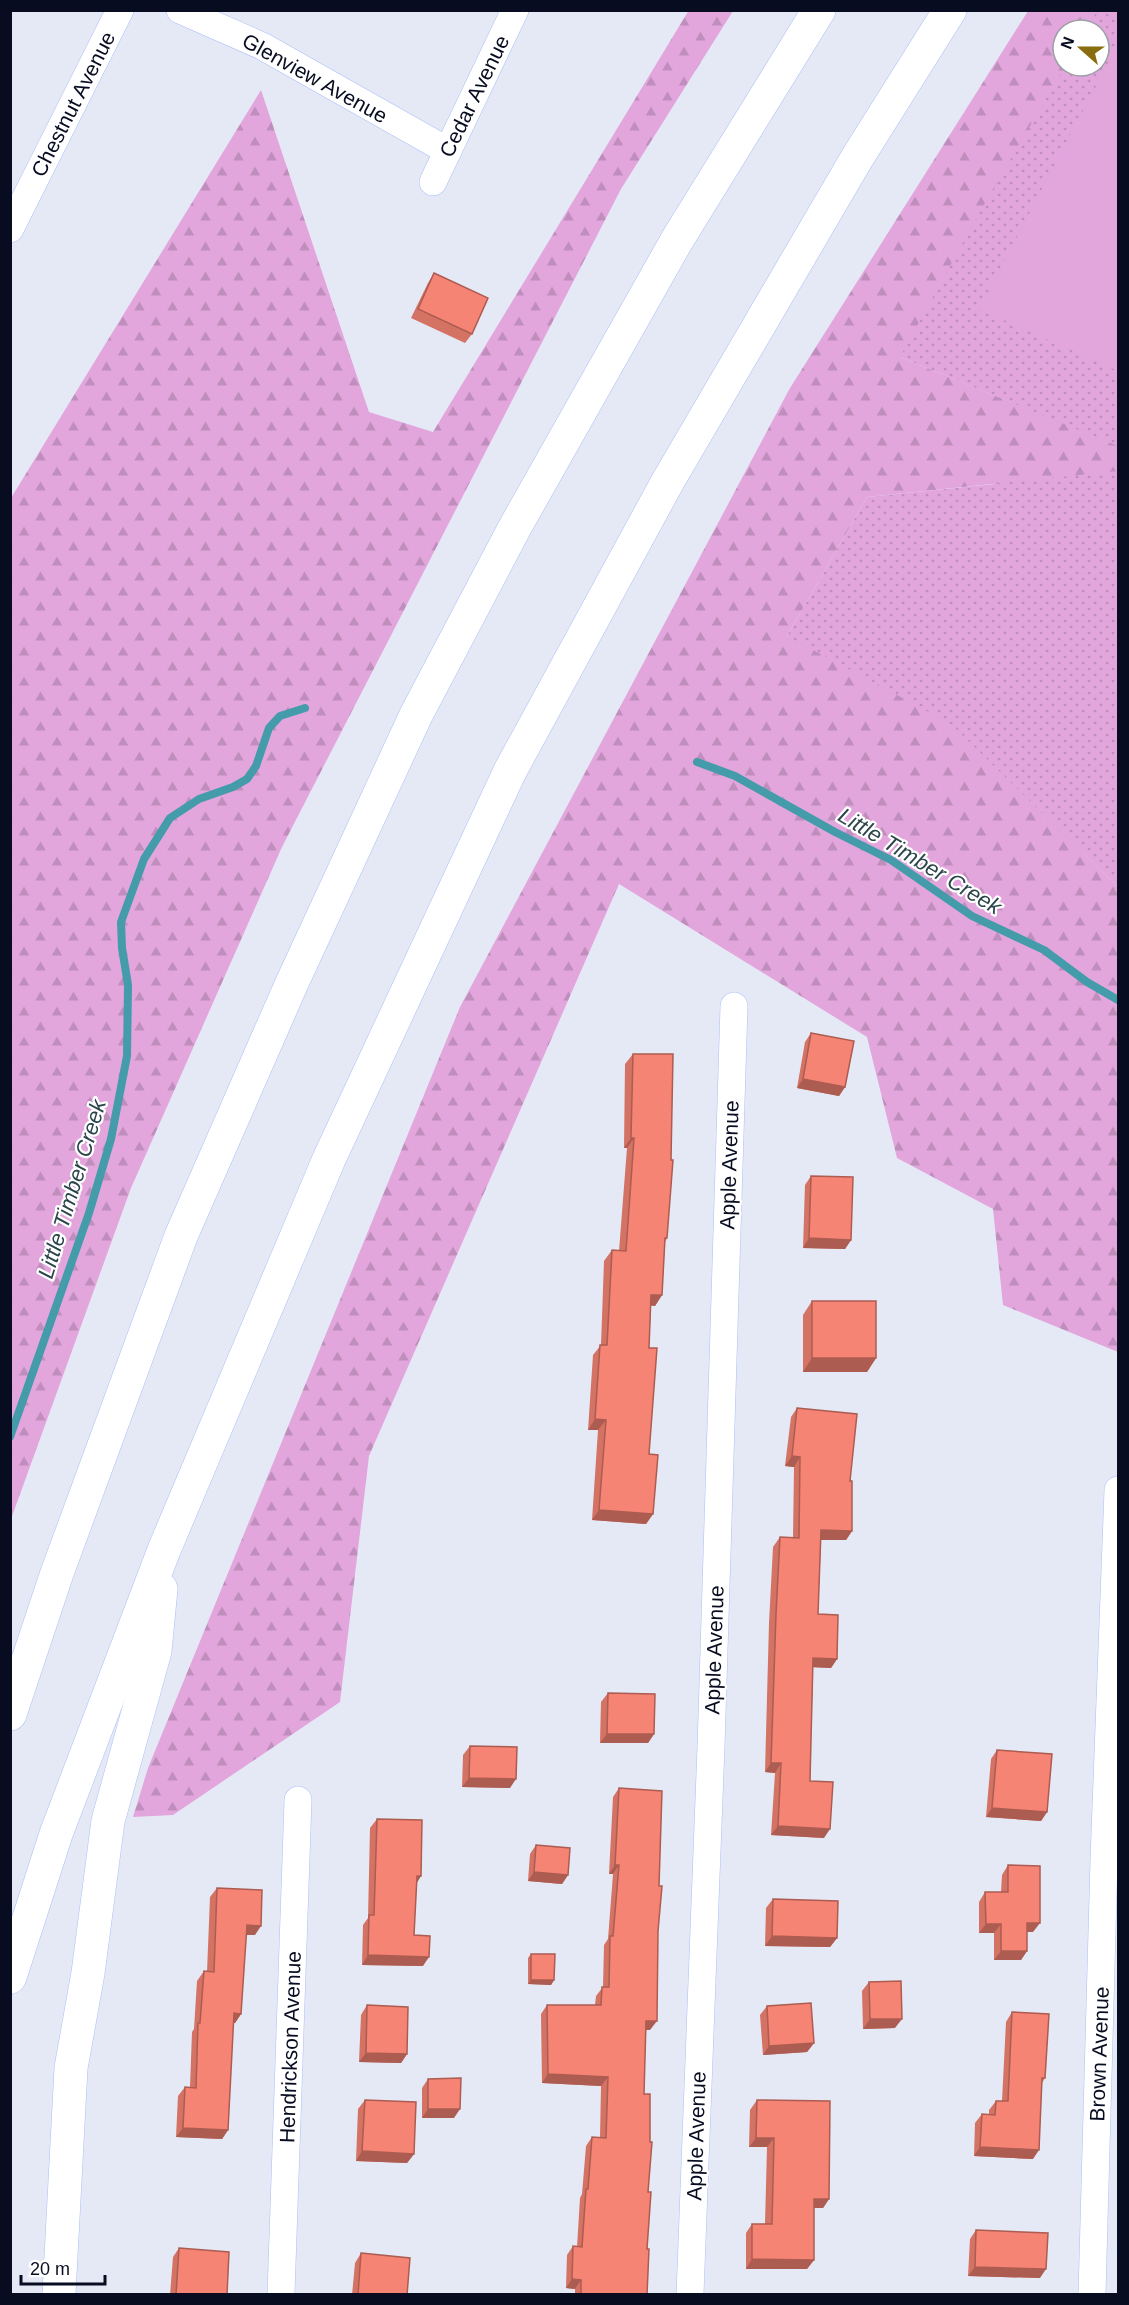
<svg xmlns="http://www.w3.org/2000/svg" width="1129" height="2305" viewBox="0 0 1129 2305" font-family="Helvetica,sans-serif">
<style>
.grass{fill:url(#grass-dots)}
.forest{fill:url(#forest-firs)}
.pitch{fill:#e2a6dd}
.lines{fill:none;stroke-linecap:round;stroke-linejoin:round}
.stream{stroke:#449ba9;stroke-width:8}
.minor-casing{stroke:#abbff9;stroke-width:28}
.highway-casing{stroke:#abbff9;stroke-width:34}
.minor{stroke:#fff;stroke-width:27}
.highway{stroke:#fff;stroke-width:33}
.wall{fill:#d47264}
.shaded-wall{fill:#ac5c51}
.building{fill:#f68474;stroke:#ac5c51;stroke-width:1.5}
.labels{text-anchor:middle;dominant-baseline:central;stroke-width:4.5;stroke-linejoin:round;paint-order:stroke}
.street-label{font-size:21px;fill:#070c20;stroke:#fff}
.water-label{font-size:22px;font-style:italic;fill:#2a454a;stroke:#fff}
</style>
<defs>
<pattern id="grass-dots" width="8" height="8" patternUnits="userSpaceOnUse" patternTransform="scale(1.5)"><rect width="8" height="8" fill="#e2a6dd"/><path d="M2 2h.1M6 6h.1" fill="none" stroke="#c08ebd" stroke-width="1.8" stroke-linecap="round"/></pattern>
<pattern id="forest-firs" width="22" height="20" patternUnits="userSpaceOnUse" patternTransform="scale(1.5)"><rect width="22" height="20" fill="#e2a6dd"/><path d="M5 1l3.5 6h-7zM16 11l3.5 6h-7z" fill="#c08ebd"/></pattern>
</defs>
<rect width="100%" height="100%" fill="#e5e9f6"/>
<path class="grass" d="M1079 11H1118V887L1083 853 787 636 867 497 994 484 1012 403 900 357 885 315 1063 66H1099V30H1067Z"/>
<g class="forest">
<path d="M689 10 733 11 621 189 282 847 131 1188 11 1519V498L261 90 369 412 433 432Z"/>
<path d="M1028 11H1097L1086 30H1063V66H1065L978 215 900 357 1118 446V471L867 497 787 636 951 724 1118 887V1352L1003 1305 993 1209 897 1158 867 1037 619 884 369 1456 340 1702 173 1815 133 1817 148 1768 460 1007 790 388Z"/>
</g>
<path class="pitch" d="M1118 44V371L979 309Z"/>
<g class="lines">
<g class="stream">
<path d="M697 762 735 776 835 832 891 860 972 916 1044 950 1087 982 1118 1000"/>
<path d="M10 1437 89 1213 111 1139 127 1056 128 985 122 948 121 922 144 859 170 818 199 799 233 787 247 779 256 766 269 728 280 716 305 708"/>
</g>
<defs>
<g id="minor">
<path d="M180 10 262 46 448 151"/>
<path d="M433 182 515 10"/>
<path d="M10 229 120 10"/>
<path d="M281 2294 298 1800"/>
<path d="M690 2294 711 1747 734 1006"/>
<path d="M1092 2294 1104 1859 1118 1490"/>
</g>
<g id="highway">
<path d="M10 1714 57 1573 181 1236 291 985 416 715 515 527 677 240 819 10"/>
<path d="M10 1977 56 1834 164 1550 329 1159 510 771 668 481 857 158 950 10"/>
<path d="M59 2294 71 2068 88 1973 108 1821 155 1651 161 1589"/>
</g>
</defs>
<use href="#minor" class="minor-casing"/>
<use href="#highway" class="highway-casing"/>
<use href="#minor" class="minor"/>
<use href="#highway" class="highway"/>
</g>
<g class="wall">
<path d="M434 273 472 334 465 343 411 318 428 283Z"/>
<path d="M811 1033 845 1087 839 1096 797 1088 805 1042Z"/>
<path d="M633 1054 667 1238 665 1242 662 1295 655 1306 651 1305 649 1348V1454L653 1514 646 1524 592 1520 598 1430H588L593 1355 601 1345 604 1261 612 1250 619 1251 627 1148H624L625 1064Z"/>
<path d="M811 1176 851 1240 845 1249 803 1248 805 1185Z"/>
<path d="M812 1301 876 1358 867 1372H803V1315Z"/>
<path d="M797 1408 850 1481 852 1531 846 1540H821L818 1614 837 1659 831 1668 813 1667 810 1781 824 1838 771 1835 775 1773 765 1772 769 1623 773 1547 780 1537 793 1538 794 1467 785 1466 791 1417Z"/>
<path d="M608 1693 654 1734 648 1743H600L601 1702Z"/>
<path d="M470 1746 510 1788 462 1787 463 1755Z"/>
<path d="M997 1750 1047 1812 1041 1821 986 1817 991 1759Z"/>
<path d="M619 1788 650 2030H646L644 2094 648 2192 647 2295H575V2289L566 2288 567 2255 573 2246 577 2247 580 2198 582 2194 586 2146 592 2137 600 2138 601 2086 542 2083 541 2014 547 2005H595L596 1996 603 1987 604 1945 608 1939 613 1874H609L613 1797Z"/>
<path d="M377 1819 421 1876 416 1883 414 1935 423 1966 362 1965 363 1925 368 1918 370 1828Z"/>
<path d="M536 1845 568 1875 562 1884 528 1881 530 1854Z"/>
<path d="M1008 1865 1033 1932H1027V1951L1021 1960H994V1933H979V1902L985 1892H1001L1002 1875Z"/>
<path d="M217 1888 255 1935H246L241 2014 235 2023H233L228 2130 222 2139 176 2137 178 2096 185 2087H190L192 2032 194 2029 197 1981 204 1971 207 1972 210 1897Z"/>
<path d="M773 1899 837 1938 830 1947 765 1946 766 1908Z"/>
<path d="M531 1954 554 1980 551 1985 528 1984V1958Z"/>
<path d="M869 1982 895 2028 863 2029 862 1991Z"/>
<path d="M367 2005 407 2054 401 2063 359 2062 361 2015Z"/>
<path d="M767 2006 814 2043 807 2052 763 2055 760 2015Z"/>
<path d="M1012 2012 1045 2078 1042 2083 1033 2159 974 2156 975 2123 982 2114H989V2110L996 2101H1002L1006 2022Z"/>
<path d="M428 2079 454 2118H422V2088Z"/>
<path d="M365 2100 414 2154 407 2163 356 2161 358 2109Z"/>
<path d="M757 2100 829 2199 823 2208H814V2260L807 2269H746V2233L752 2224H765L767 2147H749L750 2110Z"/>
<path d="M976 2230 1040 2278 968 2276 970 2239Z"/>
<path d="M179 2248 227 2295H170L173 2257Z"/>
<path d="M361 2253 407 2295H352L355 2263Z"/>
</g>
<g class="shaded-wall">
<path d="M803 1079 845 1087 839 1096 797 1088Z"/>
<path d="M631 1138H634L627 1148H624Z"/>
<path d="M809 1238 851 1240 845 1249 803 1248Z"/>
<path d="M651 1295H662L655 1306 644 1305Z"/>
<path d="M812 1358H876L867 1372H803Z"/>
<path d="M595 1419 606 1420 598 1430H588Z"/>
<path d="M792 1456 800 1457 794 1467 785 1466Z"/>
<path d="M599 1510 653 1514 646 1524 592 1520Z"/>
<path d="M821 1530 852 1531 846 1540H814Z"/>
<path d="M813 1658 837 1659 831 1668 807 1667Z"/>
<path d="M607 1734H654L648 1743H600Z"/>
<path d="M771 1763H781L775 1773 765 1772Z"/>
<path d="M469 1778 516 1779 510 1788 462 1787Z"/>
<path d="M992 1808 1047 1812 1041 1821 986 1817Z"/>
<path d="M778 1826 830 1829 824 1838 771 1835Z"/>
<path d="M615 1865H619L613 1874H609Z"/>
<path d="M534 1872 568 1875 562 1884 528 1881Z"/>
<path d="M417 1876H421L415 1886Z"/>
<path d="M1027 1923H1040L1033 1932H1021Z"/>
<path d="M986 1924H1001L994 1933H979Z"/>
<path d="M247 1925 261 1926 255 1935H241Z"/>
<path d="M772 1936 837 1938 830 1947 765 1946Z"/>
<path d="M1001 1951H1027L1021 1960H994Z"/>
<path d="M368 1955 429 1957 423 1966 362 1965Z"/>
<path d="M531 1980H554L551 1985 528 1984Z"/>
<path d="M234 2013 241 2014 235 2023 227 2022Z"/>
<path d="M870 2019H902L895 2028 863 2029Z"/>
<path d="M646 2021H657L650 2030H640Z"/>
<path d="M814 2043 807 2052 763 2055 769 2046Z"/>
<path d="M366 2053 407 2054 401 2063 359 2062Z"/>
<path d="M548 2074 608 2077 601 2086 542 2083Z"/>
<path d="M428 2109H460L454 2118H422Z"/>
<path d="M183 2128 228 2130 222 2139 176 2137Z"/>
<path d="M756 2138H774L767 2147H749Z"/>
<path d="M980 2147 1039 2150 1033 2159 974 2156Z"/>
<path d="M362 2151 414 2154 407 2163 356 2161Z"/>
<path d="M814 2199H829L823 2208H807Z"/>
<path d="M752 2259 814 2260 807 2269H746Z"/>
<path d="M975 2267 1046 2269 1040 2278 968 2276Z"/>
<path d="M572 2279 581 2280 575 2289 566 2288Z"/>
</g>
<g class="building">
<path d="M434 273 488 298 472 334 418 309Z"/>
<path d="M811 1033 854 1041 845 1087 803 1079Z"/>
<path d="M633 1054H673L671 1160H673L667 1238H665L662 1295H651L649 1348H657L649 1454 658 1455 653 1514 599 1510 606 1420 595 1419 600 1345H607L612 1250 626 1251 634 1138H631Z"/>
<path d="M811 1176 853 1177 851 1240 809 1238Z"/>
<rect x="812" y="1301" width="64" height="57"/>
<path d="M797 1408 857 1414 850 1481H852V1531L821 1530 818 1614 838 1615 837 1659 813 1658 810 1781 833 1782 830 1829 778 1826 781 1763H771L776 1614 780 1537 799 1538 800 1457 792 1456Z"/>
<path d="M608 1693 655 1694 654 1734H607Z"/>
<path d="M470 1746 517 1747 516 1779 469 1778Z"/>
<path d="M997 1750 1052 1754 1047 1812 992 1808Z"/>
<path d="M619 1788 662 1791 659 1886H662L658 1931 657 2021H646L644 2094H650V2142H652L648 2192H651L647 2249H649L647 2295H581V2280L572 2279 573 2246 582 2247 586 2189H588L592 2137 606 2138 608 2077 548 2074 547 2005H601L602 1987H609L610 1936H613L619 1865H615Z"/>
<path d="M377 1819 422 1820 421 1876H417L414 1935 430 1936 429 1957 368 1955 369 1915H374Z"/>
<path d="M536 1845 570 1848 568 1875 534 1872Z"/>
<path d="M1008 1865 1040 1866V1923H1027V1951H1001V1924H986L985 1892H1008Z"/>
<path d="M217 1888 262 1890 261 1926 247 1925 241 2014 234 2013 228 2130 183 2128 185 2087 196 2088 198 2023H200L204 1971 214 1972Z"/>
<path d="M773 1899 838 1901 837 1938 772 1936Z"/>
<path d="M531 1954H555L554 1980H531Z"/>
<path d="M901 1981 902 2019H870L869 1982Z"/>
<path d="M811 2003 814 2043 769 2046 767 2006Z"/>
<path d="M367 2005 408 2007 407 2054 366 2053Z"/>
<path d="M1012 2012 1049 2014 1045 2078H1042L1039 2150 980 2147 982 2114 995 2115 996 2101H1008Z"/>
<path d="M461 2078 460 2109H428V2079Z"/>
<path d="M365 2100 416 2102 414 2154 362 2151Z"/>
<path d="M757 2100 830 2101 829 2199H814V2260L752 2259V2224H772L774 2138H756Z"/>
<path d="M976 2230 1048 2233 1046 2269 975 2267Z"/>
<path d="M179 2248 229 2252 227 2295H176Z"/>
<path d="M361 2253 410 2258 407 2295H358Z"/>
</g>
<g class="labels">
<g class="street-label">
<text transform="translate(315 78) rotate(29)">Glenview Avenue</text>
<text transform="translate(474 96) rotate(-64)">Cedar Avenue</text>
<text transform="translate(73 104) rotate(-63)">Chestnut Avenue</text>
<text transform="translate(729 1165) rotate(-88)">Apple Avenue</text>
<text transform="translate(714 1650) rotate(-88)">Apple Avenue</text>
<text transform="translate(290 2047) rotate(-88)">Hendrickson Avenue</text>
<text transform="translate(1099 2054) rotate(-88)">Brown Avenue</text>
<text transform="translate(696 2136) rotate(-88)">Apple Avenue</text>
</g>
<g class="water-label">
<text transform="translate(920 861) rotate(31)">Little Timber Creek</text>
<text transform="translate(72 1189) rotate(-73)">Little Timber Creek</text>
</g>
</g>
<rect width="1129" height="2305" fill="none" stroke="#070c20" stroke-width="24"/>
<g transform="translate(1081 48) rotate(291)"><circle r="28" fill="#ffffff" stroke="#9c9ea6" stroke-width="1.5"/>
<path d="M0-4.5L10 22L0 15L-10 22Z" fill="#8a6d0e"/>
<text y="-9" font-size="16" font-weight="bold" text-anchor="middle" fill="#070c20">N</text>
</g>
<path d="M21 2275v9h84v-9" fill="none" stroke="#070c20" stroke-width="3"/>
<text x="30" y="2275" font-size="18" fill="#070c20" stroke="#ffffff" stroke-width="4.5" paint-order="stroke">20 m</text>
</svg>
